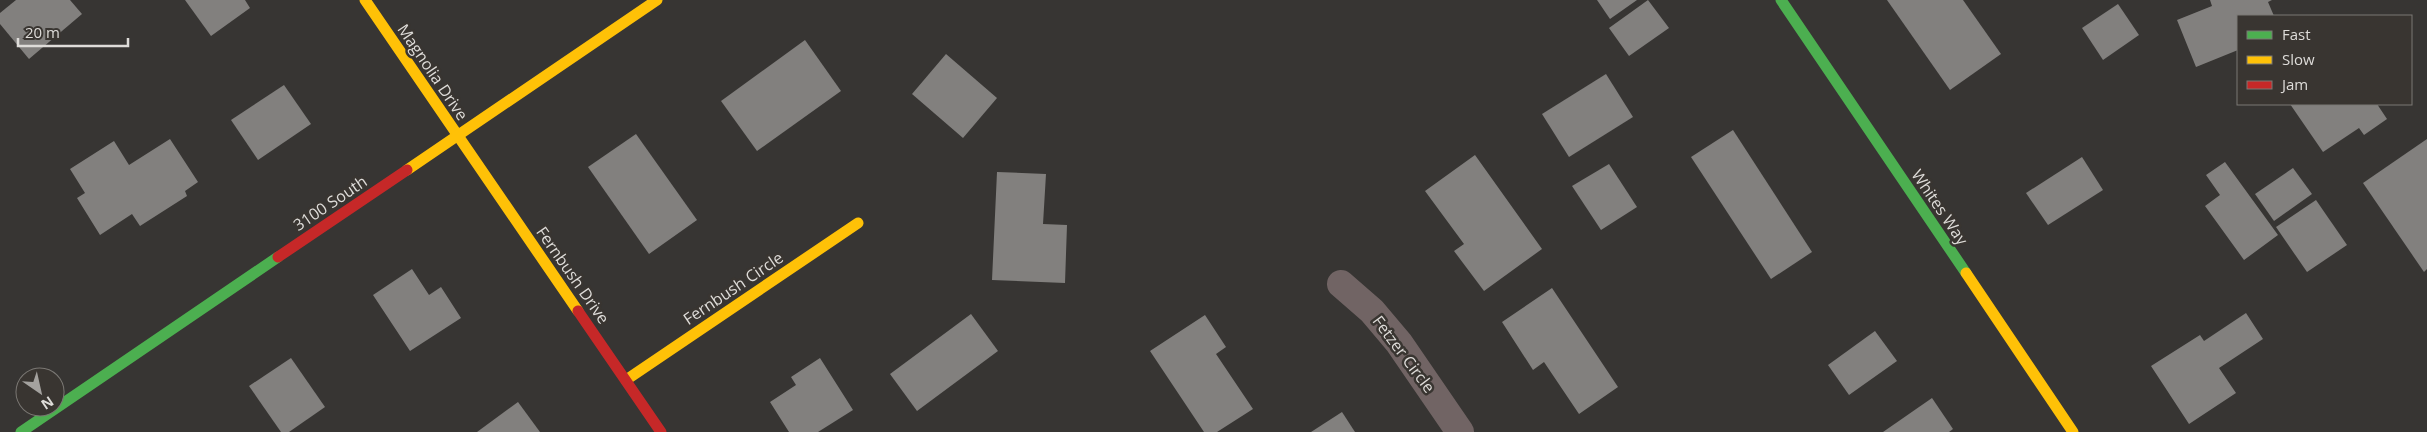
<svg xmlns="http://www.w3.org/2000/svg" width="2427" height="432" viewBox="0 0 2427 432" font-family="'Open Sans',sans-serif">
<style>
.building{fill:#82807e}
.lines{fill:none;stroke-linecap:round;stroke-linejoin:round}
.street{stroke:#716464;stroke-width:28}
.fast{stroke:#4caf50;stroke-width:11}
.slow{stroke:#ffc107;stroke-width:11}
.jam{stroke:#c62828;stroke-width:11}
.labels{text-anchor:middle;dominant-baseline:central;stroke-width:5;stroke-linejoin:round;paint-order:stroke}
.street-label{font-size:16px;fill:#dedcd9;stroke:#393531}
</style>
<rect width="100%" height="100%" fill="#373533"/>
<g class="building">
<path d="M16 0H70L82 14 29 59 0 24V13Z"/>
<path d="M185 0H245L250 8 211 36Z"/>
<path d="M1597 0H1637L1610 19Z"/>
<path d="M1648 0 1669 28 1629 56 1609 28Z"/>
<path d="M1887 0H1963L2001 54 1950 90Z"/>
<path d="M2210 0H2272L2268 2 2274 16H2238V50L2196 67 2177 20 2212 6Z"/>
<path d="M2118 4 2139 35 2103 60 2082 28Z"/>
<path d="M805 40 841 91 757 151 721 101Z"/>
<path d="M946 54 997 98 963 138 912 94Z"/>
<path d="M1606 74 1633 117 1569 157 1542 114Z"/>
<path d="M284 85 311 124 258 160 231 120Z"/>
<path d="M2290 104H2377L2387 119 2364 135 2359 128 2323 152Z"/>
<path d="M1733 130 1812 252 1771 279 1691 157Z"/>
<path d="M636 134 697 220 649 254 588 167Z"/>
<path d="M170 139 198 182 185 191 187 196 140 226 132 214 100 235 77 198 85 193 70 169 114 141 129 165Z"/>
<path d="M2427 139V269L2424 272 2363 183Z"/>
<path d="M1475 155 1542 249 1484 291 1454 251 1464 244 1425 191Z"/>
<path d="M2082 157 2103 190 2048 225 2026 193Z"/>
<path d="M2225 162 2278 235 2244 260 2205 206 2220 195 2206 175Z"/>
<path d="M1609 164 1637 207 1601 230 1572 186Z"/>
<path d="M2293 168 2312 194 2274 221 2255 194Z"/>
<path d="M997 172 1046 174 1043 224 1067 225 1065 283 992 280Z"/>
<path d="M2316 200 2347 245 2307 272 2276 227Z"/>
<path d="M412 269 429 295 441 287 461 318 410 351 373 295Z"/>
<path d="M1552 288 1618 387 1579 414 1544 362 1533 370 1502 322Z"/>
<path d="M2246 313 2263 339 2219 368 2236 393 2189 424 2151 366 2200 335 2204 341Z"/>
<path d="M971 314 998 351 917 411 890 374Z"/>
<path d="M1205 315 1226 347 1216 354 1253 409 1217 432H1204L1150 351Z"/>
<path d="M1875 331 1897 361 1849 395 1828 365Z"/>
<path d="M291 358 325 407 289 432H281L249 386Z"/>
<path d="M820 358 853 410 818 432H789L770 402 796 385 791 377Z"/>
<path d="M1932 398 1953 429 1949 432H1883Z"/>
<path d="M518 402 540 432H477Z"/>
<path d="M1342 412 1355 432H1311Z"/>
</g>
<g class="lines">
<path class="street" d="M1341 284 1372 311 1399 343 1460 432"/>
<g class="fast">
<path d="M1781 0 1966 273"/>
<path d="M21 432 278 257"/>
</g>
<g class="slow">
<path d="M365 0 578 311"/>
<path d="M407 170 657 0"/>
<path d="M1966 273 2073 432"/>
<path d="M626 380 858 223"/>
</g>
<g class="jam">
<path d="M278 257 407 170"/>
<path d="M578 311 661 432"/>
</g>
</g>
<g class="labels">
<g class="street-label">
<text transform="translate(433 72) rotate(56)">Magnolia Drive</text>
<text transform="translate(330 203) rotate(-34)">3100 South</text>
<text transform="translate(1940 207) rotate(56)">Whites Way</text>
<text transform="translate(573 275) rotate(55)">Fernbush Drive</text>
<text transform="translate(733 288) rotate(-34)">Fernbush Circle</text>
<text transform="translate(1404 354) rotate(53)">Fetzer Circle</text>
</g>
</g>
<rect x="2237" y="15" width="175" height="90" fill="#393531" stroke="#7b7874"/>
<rect x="2247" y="31" width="25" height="8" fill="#4caf50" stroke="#7b7874"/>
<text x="2282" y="40" font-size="15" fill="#dedcd9">Fast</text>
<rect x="2247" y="56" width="25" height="8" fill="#ffc107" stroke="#7b7874"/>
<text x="2282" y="65" font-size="15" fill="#dedcd9">Slow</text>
<rect x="2247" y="81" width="25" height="8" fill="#c62828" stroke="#7b7874"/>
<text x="2282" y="90" font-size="15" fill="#dedcd9">Jam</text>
<g transform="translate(40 392) rotate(146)"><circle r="24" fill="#393531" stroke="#7b7874"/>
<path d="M0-4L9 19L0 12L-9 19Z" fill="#a4a29f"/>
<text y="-8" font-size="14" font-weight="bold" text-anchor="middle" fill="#dedcd9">N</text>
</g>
<path d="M18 38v8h110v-8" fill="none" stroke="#dedcd9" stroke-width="2.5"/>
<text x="25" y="38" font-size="15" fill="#dedcd9" stroke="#393531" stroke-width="4" paint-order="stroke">20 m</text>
</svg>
